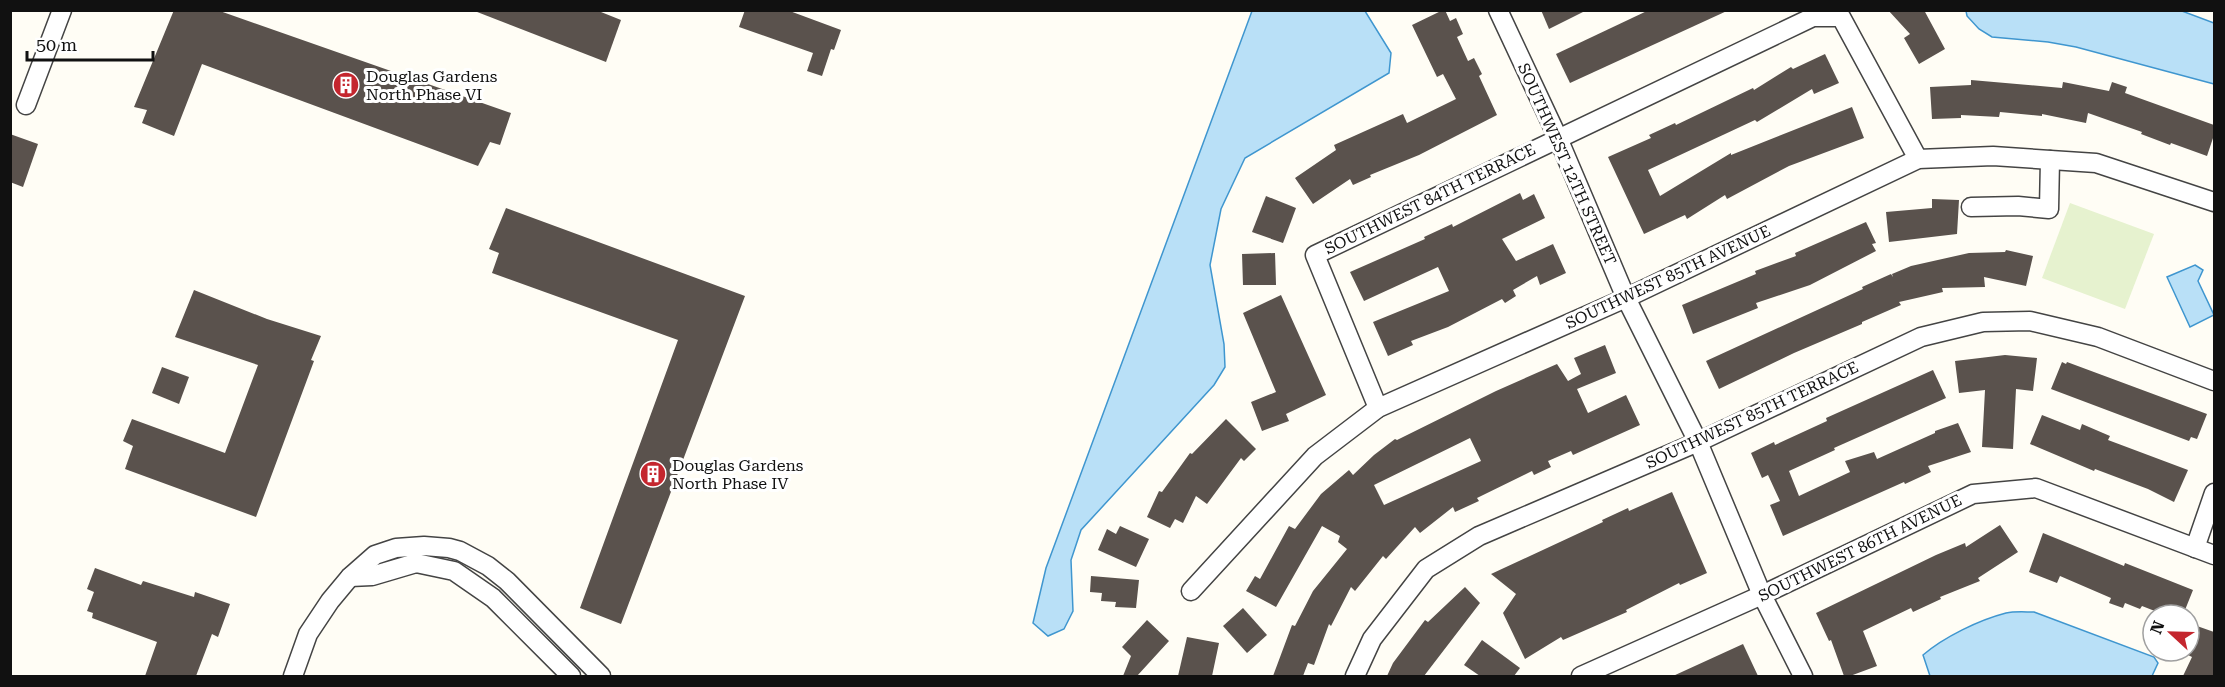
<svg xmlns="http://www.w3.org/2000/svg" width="2225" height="687" viewBox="0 0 2225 687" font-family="'Roboto Serif',serif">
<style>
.pitch{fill:#e6f2cf}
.water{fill:#b9e0f7;stroke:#3f96cf;stroke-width:1.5}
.building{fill:#5a524d;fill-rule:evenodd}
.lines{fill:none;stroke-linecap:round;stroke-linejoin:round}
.minor-casing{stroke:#444;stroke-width:21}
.minor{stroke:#fff;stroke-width:18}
.labels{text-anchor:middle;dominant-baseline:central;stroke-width:6;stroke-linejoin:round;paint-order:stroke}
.poi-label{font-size:16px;fill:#111;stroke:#fff;text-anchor:start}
.street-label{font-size:16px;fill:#111;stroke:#fff}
</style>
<rect width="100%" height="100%" fill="#fffdf5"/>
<path class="pitch" d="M2070 203 2154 234 2125 309 2042 278Z"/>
<g class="water">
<path d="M1252 11H1365L1391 53 1389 73 1245 158 1221 209 1210 265 1224 344 1225 367 1214 385 1081 530 1071 560 1073 611 1064 629 1048 636 1033 623 1046 568Z"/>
<path d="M1966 11H2182L2214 23V84L2076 47 2048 42 1992 37 1979 29 1967 16Z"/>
<path d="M2195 265 2203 270 2198 281 2214 315 2190 327 2167 277Z"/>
<path d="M2034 612 2154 657 2158 663 2152 676H1930L1923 655C1944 637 1979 620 2006 613 2015 611 2025 612 2034 612Z"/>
</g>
<g class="building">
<path d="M174 10H217L511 113 500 145 490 142 478 166 202 64 174 136 142 123 147 110 134 107Z"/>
<path d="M472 10H596L621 20 606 62Z"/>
<path d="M745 10H787L841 30 834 50 831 49 822 76 807 71 813 53 739 27Z"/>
<path d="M1443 10H1445L1450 21 1456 18 1463 34 1457 37 1468 61 1474 58 1482 74 1479 76 1497 115 1419 155 1370 175 1371 177 1353 185 1350 179 1313 204 1295 178 1336 150 1334 145 1403 114 1407 123 1456 99 1443 74 1437 77 1412 25Z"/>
<path d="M1541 10H1587L1549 29Z"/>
<path d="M1649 10H1729L1570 83 1556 54Z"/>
<path d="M1888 10H1924L1945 49 1919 64 1904 38 1910 34Z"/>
<path d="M1825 54 1839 83 1814 94 1812 89 1757 122 1755 120 1648 170 1660 196 1731 153V155L1852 107 1864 138 1789 166 1727 199 1725 195 1687 219 1685 215 1644 234 1608 157 1651 138 1649 135 1675 123 1676 125 1753 88 1754 90 1791 67 1793 69Z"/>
<path d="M1971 80 2062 88 2063 82 2109 91 2112 82 2127 87 2125 93 2214 125V135L2207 156 2171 143 2170 145 2141 134 2142 132 2088 113 2086 123 2042 114V116L2000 112 1999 117 1961 115V118L1932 119 1930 87 1971 85Z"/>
<path d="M10 134 38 144 23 187 10 182Z"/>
<path d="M1520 193 1523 200 1534 194 1545 218 1502 239 1516 261 1553 244 1566 273 1540 285 1537 276 1513 290 1516 296 1505 303 1502 299 1448 327 1411 341 1413 345 1388 356 1373 322 1449 291 1438 267 1364 301 1350 272 1425 239 1424 237 1452 224 1453 227Z"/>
<path d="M1266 196 1296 208 1283 243 1252 232Z"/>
<path d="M1932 199 1959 200 1957 234 1889 242 1886 212 1932 208Z"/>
<path d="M506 208 745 296 621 624 580 608 678 340 492 273 499 253 489 249Z"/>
<path d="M1866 222 1876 243 1872 244 1876 251 1810 285 1756 303 1758 308 1693 334 1682 305 1756 274 1755 271 1796 256 1795 253Z"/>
<path d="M2006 250 2033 256 2026 286 1984 277 1985 287 1942 288 1943 292 1899 302 1901 305 1862 322V324L1794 353 1719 389 1706 361 1863 289 1862 287 1891 274 1893 277 1892 274 1911 266 1969 253 2005 252Z"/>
<path d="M1275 253 1276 285H1243L1242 254Z"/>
<path d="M194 290 267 319 321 336 311 360 314 361 256 517 125 469 133 446 123 441 132 419 225 453 258 365 175 337Z"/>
<path d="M1281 295 1326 395 1286 414 1289 421 1262 431 1251 402 1276 392 1243 313Z"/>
<path d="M1605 345 1616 373 1577 389 1588 413 1626 395 1640 425 1573 455 1571 451 1548 461 1551 467 1534 475 1532 471 1477 498 1479 501 1455 512 1453 507 1420 533 1415 527 1386 559 1383 556 1355 591 1351 587 1331 626 1329 624 1314 665 1308 663 1303 676H1273L1292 625 1295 626 1313 591 1347 549 1338 542 1340 536 1322 526 1276 607 1246 591 1255 576 1260 579 1289 526 1295 529 1321 494 1349 470 1353 475 1374 455 1395 439 1397 440 1496 391 1557 364 1568 381 1581 374 1574 358ZM1470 438 1481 461 1384 505 1374 485Z"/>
<path d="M2005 355 2037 358 2033 391 2016 389 2013 449 1982 447 1985 390 1959 393 1955 361Z"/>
<path d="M2062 362 2066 364 2067 362 2207 414 2197 439 2191 437 2189 441 2051 389Z"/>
<path d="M162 367 189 377 179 404 152 393Z"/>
<path d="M1933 370 1946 398 1834 448 1835 450 1789 471 1799 496 1850 472 1845 461 1874 452 1877 459 1935 433V431L1958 423 1971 452 1928 466 1931 472 1905 484 1904 482 1783 536 1770 505 1780 501 1768 475 1762 478 1751 453 1774 442 1775 445 1827 421 1826 418Z"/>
<path d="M2042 415 2080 430 2082 424 2110 436 2108 440 2188 470 2174 502 2148 489 2095 469 2094 471 2030 444Z"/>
<path d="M1226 419 1256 449 1244 461 1241 458 1207 504 1196 496 1183 523 1175 519 1170 528 1147 517 1159 491 1162 492 1190 453 1192 454Z"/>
<path d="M1672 492 1707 573 1680 585 1679 583 1626 610 1627 612 1563 640 1561 637 1525 659 1503 613 1516 594 1491 574 1603 522 1602 520 1628 508 1629 511Z"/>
<path d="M2000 525 2018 552 1978 578 1980 581 1940 597 1941 599 1913 612 1911 608 1863 631 1877 666 1850 676H1844L1831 640 1829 641 1816 613 1936 555 1965 543 1966 547Z"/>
<path d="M1120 526 1149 539 1136 567 1098 550 1107 529 1116 534Z"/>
<path d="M2043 533 2124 566 2125 563 2193 590 2183 615H2165L2142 606 2140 609 2125 603 2123 608 2109 603 2111 598 2060 576 2057 583 2029 572Z"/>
<path d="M95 568 141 585 143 581 194 597 195 592 230 604 218 637 212 634 196 676H145L157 642 92 618 93 613 87 611 94 592 87 589Z"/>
<path d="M1091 576 1139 580 1136 608 1115 607 1116 602 1101 601 1102 593 1090 592Z"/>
<path d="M1465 587 1480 603 1424 676H1387L1393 663 1425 620 1428 622Z"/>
<path d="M1243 608 1267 635 1247 653 1223 626Z"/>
<path d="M1147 620 1169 641 1137 676H1123L1131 656 1122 647Z"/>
<path d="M2197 626 2214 632V676H2183L2192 657 2186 654 2189 651V645Z"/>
<path d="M1187 637 1219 643 1212 676H1178Z"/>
<path d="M1482 640 1520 668 1514 676H1480L1464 665Z"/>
<path d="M1743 644 1758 676H1673Z"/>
</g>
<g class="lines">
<defs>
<g id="minor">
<path d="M1498 10 1558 138 1626 298 1698 442 1762 595 1803 676"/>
<path d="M26 105 62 10"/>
<path d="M1971 207 2018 206 2049 209 2050 160"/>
<path d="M1378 408 1315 255 1813 17H1841L1918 159"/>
<path d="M2195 548 2214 493"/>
<path d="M350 577 372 576 416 563 454 571 493 598 571 676"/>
<path d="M1191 591 1315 456 1378 408 1626 298 1918 159 1993 156 2096 163 2214 202"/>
<path d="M293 676 308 634 330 601 350 577 375 555 396 548 424 546 449 548 460 551 488 566 507 581 601 676"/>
<path d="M1355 676 1372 639 1426 569 1479 536 1698 442 1921 337 1983 322 2030 321 2098 337 2214 381"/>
<path d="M1581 676 1762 595 1973 494 2036 488 2214 555"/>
</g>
</defs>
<use href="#minor" class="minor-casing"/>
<use href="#minor" class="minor"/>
</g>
<defs>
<symbol id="building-disc" viewBox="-11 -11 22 22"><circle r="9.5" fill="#c4262e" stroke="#fff"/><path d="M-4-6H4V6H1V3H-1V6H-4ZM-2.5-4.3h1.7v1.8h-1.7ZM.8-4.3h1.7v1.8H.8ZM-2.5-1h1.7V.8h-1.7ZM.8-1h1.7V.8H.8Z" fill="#fff"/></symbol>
</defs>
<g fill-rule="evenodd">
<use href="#building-disc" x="331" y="70" width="30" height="30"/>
<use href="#building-disc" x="638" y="459" width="30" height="30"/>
</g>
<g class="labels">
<g class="poi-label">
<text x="366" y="76">Douglas Gardens<tspan x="366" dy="18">North Phase VI</tspan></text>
<text x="672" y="465">Douglas Gardens<tspan x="672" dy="18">North Phase IV</tspan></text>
</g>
<g class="street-label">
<text transform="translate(1567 164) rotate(66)">SOUTHWEST 12TH STREET</text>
<text transform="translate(1430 199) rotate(-26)">SOUTHWEST 84TH TERRACE</text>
<text transform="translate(1668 277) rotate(-25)">SOUTHWEST 85TH AVENUE</text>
<text transform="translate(1752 415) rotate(-25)">SOUTHWEST 85TH TERRACE</text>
<text transform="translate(1860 548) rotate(-26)">SOUTHWEST 86TH AVENUE</text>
</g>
</g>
<rect width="2225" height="687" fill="none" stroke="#111111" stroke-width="24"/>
<g transform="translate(2171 633) rotate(292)"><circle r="28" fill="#ffffff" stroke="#a0a0a0" stroke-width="1.5"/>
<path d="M0-4.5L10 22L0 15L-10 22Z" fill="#c4262e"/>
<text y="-9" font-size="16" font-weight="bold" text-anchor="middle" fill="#111111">N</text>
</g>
<path d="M27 51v9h126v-9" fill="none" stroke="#111111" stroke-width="3"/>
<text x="36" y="51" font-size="18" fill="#111111" stroke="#ffffff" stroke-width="4.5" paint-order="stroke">50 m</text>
</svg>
